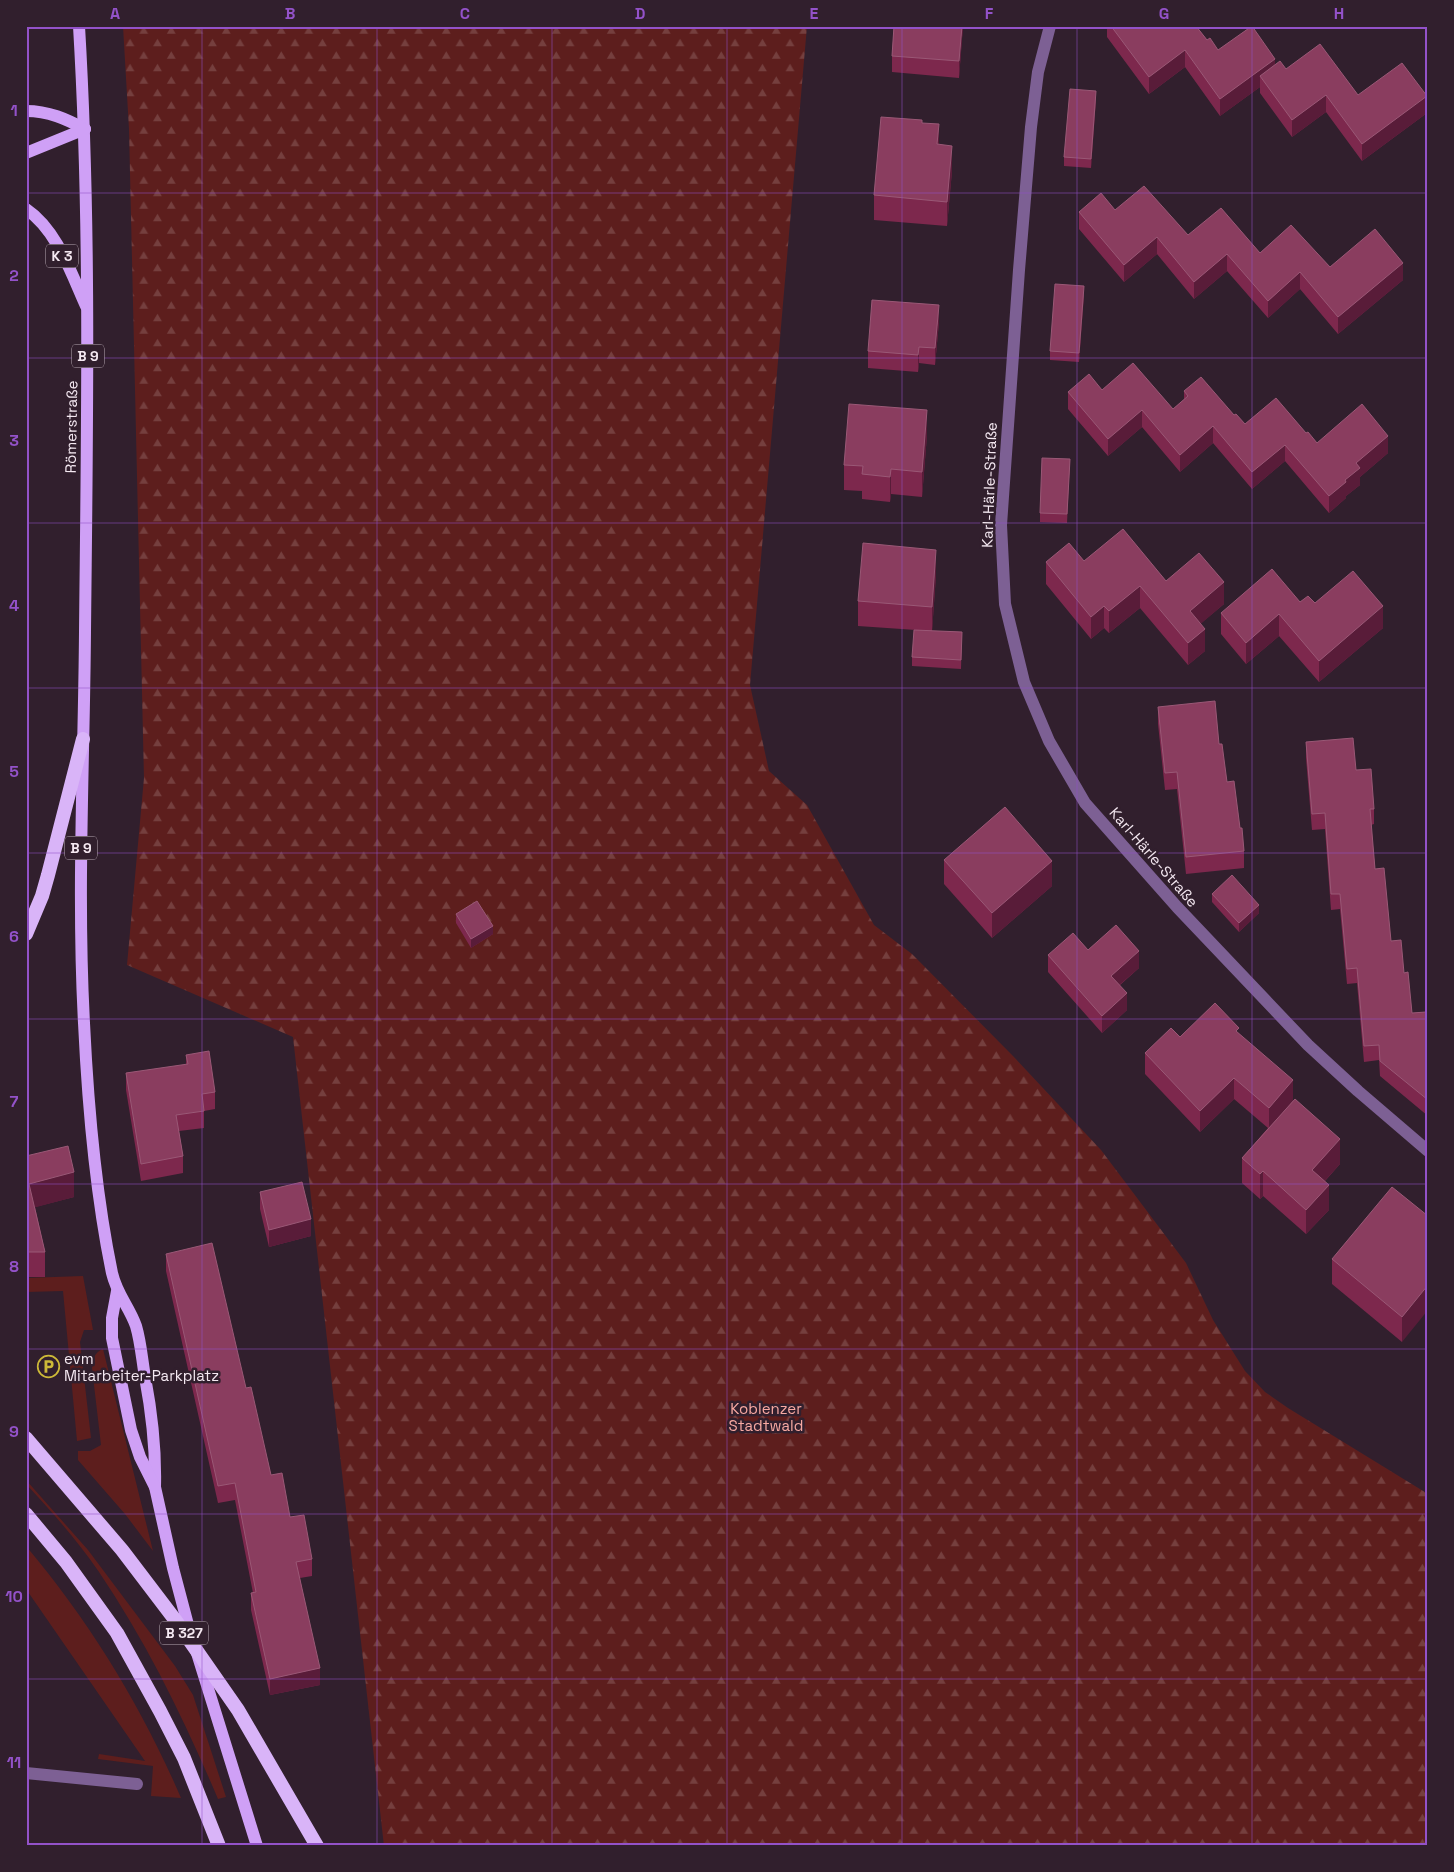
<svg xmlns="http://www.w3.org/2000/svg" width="1454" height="1872" viewBox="0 0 1454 1872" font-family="'Space Grotesk',sans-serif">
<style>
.grass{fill:#5d1e1d}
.forest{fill:url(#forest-firs)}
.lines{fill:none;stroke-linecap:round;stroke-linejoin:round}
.minor{stroke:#7d6094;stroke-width:12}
.primary{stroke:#cfa0f6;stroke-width:12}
.trunk{stroke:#d9b4f8;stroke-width:14}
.trunk-bridge{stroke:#d9b4f8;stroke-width:14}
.wall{fill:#7d284d}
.shaded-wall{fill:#591c39}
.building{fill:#8a3d5f;stroke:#9a5876}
.grid{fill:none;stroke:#9352c9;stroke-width:1;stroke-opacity:0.55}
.labels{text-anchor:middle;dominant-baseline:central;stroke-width:5;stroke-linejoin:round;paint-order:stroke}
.shield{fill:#311f2d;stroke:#baacb6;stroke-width:1}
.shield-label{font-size:14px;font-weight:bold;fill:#f4e8f1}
.street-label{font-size:15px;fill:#f4e8f1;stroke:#311f2d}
.poi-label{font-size:15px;fill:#f4e8f1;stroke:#311f2d;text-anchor:start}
.park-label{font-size:15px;fill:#f8a9a2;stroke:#311f2d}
.neatline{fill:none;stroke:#9352c9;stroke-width:2}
.grid-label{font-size:16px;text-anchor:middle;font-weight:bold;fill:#9352c9}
</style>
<defs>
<pattern id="forest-firs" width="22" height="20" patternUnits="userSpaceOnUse" patternTransform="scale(1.25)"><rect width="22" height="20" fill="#5d1e1d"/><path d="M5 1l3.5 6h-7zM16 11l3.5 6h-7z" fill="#753f3e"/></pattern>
</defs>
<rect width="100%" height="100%" fill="#311f2d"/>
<g class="grass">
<path d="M83 1276 93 1330H84L80 1342 91 1438 77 1441 63 1291 26 1292V1278Z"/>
<path d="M103 1349 153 1551 125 1514 78 1460V1451H90L101 1445 92 1368C94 1359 93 1353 103 1349Z"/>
<path d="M26 1480 88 1550 175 1666 193 1695 226 1797 218 1799C185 1721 147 1643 99 1572 78 1541 52 1512 26 1484Z"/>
<path d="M26 1546C90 1622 142 1707 181 1798L151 1796 153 1766 98 1759 99 1754 145 1761 26 1589Z"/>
</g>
<path class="forest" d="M123 26H807L750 685 769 771 807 805 874 925 912 954 1013 1056 1101 1150 1186 1263 1213 1320 1245 1371 1265 1392 1288 1408 1428 1494V1846H384L293 1037 127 965 144 778 129 129Z"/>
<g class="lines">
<g class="minor">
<path d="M1050 26 1038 72 1031 127 1019 270 1001 525 1005 604 1024 682 1049 741 1085 803 1177 907 1308 1045 1358 1091 1428 1151"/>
<path d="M26 1773 137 1784"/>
</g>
<g class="primary">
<path d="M79 26C91 228 87 430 85 632 84 762 77 893 84 1023 88 1107 95 1191 112 1273 117 1295 129 1306 136 1326 141 1343 142 1360 145 1377 152 1414 156 1449 155 1487"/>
<path d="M26 111C49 111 66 119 85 129"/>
<path d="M26 153 85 129"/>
<path d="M26 209C57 230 71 273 86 306"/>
<path d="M117 1291 112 1318V1338L131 1430 140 1457 155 1487 173 1568 187 1621 257 1846"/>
</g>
<g class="trunk">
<path d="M26 934 42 896 48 875 83 739"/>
<path d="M26 1514 66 1562 117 1633 160 1711 184 1758 219 1846"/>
</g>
<path class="trunk-bridge" d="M26 1438 122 1550 176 1621 238 1710 317 1846"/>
</g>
<g class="wall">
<path d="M894 26H963L959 78 892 72V56Z"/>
<path d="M1107 26H1196L1207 40 1218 50 1275 65 1358 95 1427 113 1362 161 1326 112 1292 137 1260 93V87L1220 116 1185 67 1149 94 1107 37Z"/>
<path d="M1096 99 1091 168 1064 166V157Z"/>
<path d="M922 123 939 145 952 171 947 226 874 220V195Z"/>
<path d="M1115 210 1188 235 1260 253 1330 267 1403 280 1338 334 1300 289 1268 318 1227 271 1194 299 1157 254 1124 282 1079 229V212Z"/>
<path d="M1084 294 1079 362 1050 360V351Z"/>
<path d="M939 322 935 365 919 363 918 372 868 368V351Z"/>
<path d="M1102 390 1173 409 1184 400V391L1234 415 1245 424 1306 433 1317 443 1388 453 1360 477V485L1346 496V498L1329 513 1285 461 1252 489 1213 443 1180 472 1142 427 1108 456 1068 409V392Z"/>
<path d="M927 435 922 497 891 494 890 502 862 499V491L844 490V465Z"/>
<path d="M1070 459 1067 523 1040 522V513Z"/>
<path d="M1084 561 1224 604 1200 624 1205 651 1188 665 1140 608 1109 633 1104 628 1091 639 1046 584V562Z"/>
<path d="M936 575 932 631 962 632 961 669 912 666V657L916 630 858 626V601Z"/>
<path d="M1300 602 1315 603 1383 628 1319 682 1279 636 1246 664 1221 634V613Z"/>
<path d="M1158 707 1227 782 1240 828 1244 851V868L1186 874 1177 789 1165 790 1158 724Z"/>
<path d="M1306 742 1356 770 1374 809V824L1371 825 1375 869 1391 941 1404 973 1412 1013 1428 1033V1116L1380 1076 1379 1060 1364 1062 1357 983 1347 984 1340 909 1331 910 1325 829 1312 830 1306 758Z"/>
<path d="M944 860 1052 886 992 938 944 884Z"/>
<path d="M1212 894 1259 913 1239 932 1212 902Z"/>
<path d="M456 914 493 934 471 948 456 923Z"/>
<path d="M1088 950 1139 968 1120 985 1127 1010 1102 1033 1048 972V955Z"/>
<path d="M1239 1034 1293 1101 1340 1164 1325 1181 1329 1210 1306 1234 1263 1196 1260 1199 1242 1183V1158L1268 1128 1234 1099 1200 1132 1145 1074V1053L1180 1037Z"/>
<path d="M186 1055 215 1092V1109L204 1111V1128L179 1131 183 1156V1173L141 1181 126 1090V1073L186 1065Z"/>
<path d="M26 1156 74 1197 35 1207 45 1252V1277H26Z"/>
<path d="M260 1192 311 1236 269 1247 260 1209Z"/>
<path d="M1428 1216 1402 1342 1332 1284V1259Z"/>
<path d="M166 1254 246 1388 271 1475 290 1517 312 1559V1576L300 1578 320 1685 270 1695 251 1610V1593H253L235 1500 218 1503 166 1271Z"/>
</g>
<g class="shaded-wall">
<path d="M962 26H963L959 78V61Z"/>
<path d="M1185 50V67L1149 94V77Z"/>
<path d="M1275 59V76H1260V87L1220 116V99Z"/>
<path d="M1096 91V99L1091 168V159Z"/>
<path d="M1326 95V112L1292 137V120Z"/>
<path d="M1427 96V113L1362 161V144Z"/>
<path d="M939 124V149L937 144Z"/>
<path d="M952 146V171L947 226V202Z"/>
<path d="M1157 237V254L1124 282V265Z"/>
<path d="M1227 254V271L1194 299V282Z"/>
<path d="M1403 263V280L1338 334V317Z"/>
<path d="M1300 272V289L1268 318V301Z"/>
<path d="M1084 286V294L1079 362V353Z"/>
<path d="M939 305V322L935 365V348Z"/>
<path d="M919 347V363L918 372V355Z"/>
<path d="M927 410V435L922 497V472Z"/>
<path d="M1142 410V427L1108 456V439Z"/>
<path d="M1213 426V443L1180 472V455Z"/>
<path d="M1388 436V453L1360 477V485L1346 496V498L1329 513V496L1345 480 1356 463Z"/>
<path d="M1285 445V461L1252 489V472Z"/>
<path d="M891 469V494L890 502V477Z"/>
<path d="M936 550V575L932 632V607Z"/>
<path d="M1224 582V604L1190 633V611Z"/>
<path d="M1140 586V608L1109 633V611Z"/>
<path d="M1104 606V628L1091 639V617Z"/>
<path d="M1383 606V628L1319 682V661Z"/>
<path d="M1279 614V636L1246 664V643Z"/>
<path d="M1205 629V651L1188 665V643Z"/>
<path d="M1052 861V886L992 938V913Z"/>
<path d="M1259 905V913L1239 932V923Z"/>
<path d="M493 926V934L471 948V939Z"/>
<path d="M1139 951V968L1111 992V976Z"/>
<path d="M1127 993V1010L1102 1033V1016Z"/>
<path d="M1234 1078V1099L1200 1132V1111Z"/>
<path d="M1293 1080V1101L1269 1129V1108Z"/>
<path d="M1340 1139V1164L1312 1195V1170Z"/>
<path d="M1263 1171V1196L1260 1199V1174Z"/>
<path d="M74 1172V1197L29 1209V1184Z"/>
<path d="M1329 1185V1210L1306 1234V1210Z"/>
<path d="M311 1219V1236L269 1247V1230Z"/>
<path d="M1428 1285V1310L1402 1342V1317Z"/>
<path d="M320 1668V1685L270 1695V1679Z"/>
</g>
<g class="building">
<path d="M894 26H962L959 61 892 56Z"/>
<path d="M1111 26H1196L1207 40 1210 38 1218 50 1252 26 1275 59 1220 99 1185 50 1149 77Z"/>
<path d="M1320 44 1358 95 1402 63 1427 96 1362 144 1326 95 1292 120 1260 76 1280 61 1286 69Z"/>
<path d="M1070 89 1096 91 1091 159 1064 157Z"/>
<path d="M881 117 922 120V123L939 124 937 144 952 146 947 202 874 195Z"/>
<path d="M1144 186 1188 235 1221 208 1260 253 1291 225 1330 267 1375 229 1403 263 1338 317 1300 272 1268 301 1227 254 1194 282 1157 237 1124 265 1079 212 1101 193 1115 210Z"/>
<path d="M1055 284 1084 286 1079 353 1050 351Z"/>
<path d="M872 300 939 305 935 348 919 347 918 355 868 351Z"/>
<path d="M1133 363 1173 409 1188 396 1184 391 1201 377 1234 415 1236 414 1245 424 1276 398 1306 433 1308 432 1317 443 1362 404 1388 436 1356 463 1360 468 1345 480 1346 482 1329 496 1285 445 1252 472 1213 426 1180 455 1142 410 1108 439 1068 392 1089 374 1102 390Z"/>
<path d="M849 404 927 410 922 472 891 469 890 477 862 474 863 466 844 465Z"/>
<path d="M1042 458 1070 459 1067 514 1040 513Z"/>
<path d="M1123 529 1166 581 1199 553 1224 582 1190 611 1205 629 1188 643 1140 586 1109 611 1104 606 1091 617 1046 562 1069 543 1084 561Z"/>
<path d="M863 543 936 550 932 607 858 601Z"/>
<path d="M1272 569 1300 602 1308 596 1315 603 1353 571 1383 606 1319 661 1279 614 1246 643 1221 613Z"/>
<path d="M914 630 962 632 961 660 912 657Z"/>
<path d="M1215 701 1219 744H1222L1227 782 1234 781 1240 828H1242L1244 851 1186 857 1177 772 1165 773 1158 707Z"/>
<path d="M1353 738 1356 770 1371 769 1374 809H1370L1375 869 1384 868 1391 941 1401 940 1404 973 1408 972 1412 1013 1426 1012 1428 1033V1100L1380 1061 1379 1045 1364 1046 1357 968 1347 969 1340 894H1331L1325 813 1312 814 1306 742Z"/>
<path d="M1005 807 1052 861 992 913 944 860Z"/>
<path d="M1232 875 1259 905 1239 923 1212 894Z"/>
<path d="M477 901 493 926 471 939 456 914Z"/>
<path d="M1116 925 1139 951 1111 976 1127 993 1102 1016 1048 955 1073 933 1088 950Z"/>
<path d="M1215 1003 1239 1028 1236 1031 1293 1080 1269 1108 1234 1078 1200 1111 1145 1053 1171 1028 1180 1037Z"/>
<path d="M209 1051 215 1092 202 1094 204 1111 176 1115 183 1156 141 1164 126 1073 188 1064 186 1055Z"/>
<path d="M1295 1099 1340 1139 1312 1170 1329 1185 1306 1210 1263 1171 1260 1174 1242 1158Z"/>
<path d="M68 1146 74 1172 29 1184 45 1252H26V1156Z"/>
<path d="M302 1182 311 1219 269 1230 260 1192Z"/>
<path d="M1392 1187 1428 1216V1285L1402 1317 1332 1259Z"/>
<path d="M212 1243 246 1388 251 1387 271 1475 282 1473 290 1517 304 1515 312 1559 296 1562 320 1668 270 1679 251 1593 256 1592 235 1483 218 1486 166 1254Z"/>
</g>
<path class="grid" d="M202 26V1846M377 26V1846M552 26V1846M727 26V1846M902 26V1846M1077 26V1846M1252 26V1846M26 193H1428M26 358H1428M26 523H1428M26 688H1428M26 853H1428M26 1019H1428M26 1184H1428M26 1349H1428M26 1514H1428M26 1679H1428"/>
<defs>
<symbol id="parking-ring" viewBox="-11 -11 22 22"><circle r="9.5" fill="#311f2d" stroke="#cdb938" stroke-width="1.5"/><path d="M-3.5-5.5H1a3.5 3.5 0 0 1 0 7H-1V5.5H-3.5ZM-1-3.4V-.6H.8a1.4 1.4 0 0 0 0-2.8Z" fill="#cdb938"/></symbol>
</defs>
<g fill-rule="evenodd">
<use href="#parking-ring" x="36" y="1354" width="25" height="25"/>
</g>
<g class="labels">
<g class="shield">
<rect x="46" y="244.5" width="32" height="23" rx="4"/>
<rect x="72" y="344.5" width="32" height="23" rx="4"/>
<rect x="65" y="836.5" width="32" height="23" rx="4"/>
<rect x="160" y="1621.5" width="48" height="23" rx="4"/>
</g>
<g class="shield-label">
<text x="62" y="256">K 3</text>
<text x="88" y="356">B 9</text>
<text x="81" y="848">B 9</text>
<text x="184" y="1633">B 327</text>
</g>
<g class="street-label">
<text transform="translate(71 427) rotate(-89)">Römerstraße</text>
<text transform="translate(989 485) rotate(-88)">Karl-Härle-Straße</text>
<text transform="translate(1154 857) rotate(49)">Karl-Härle-Straße</text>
</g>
<g class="poi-label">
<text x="64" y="1358">evm<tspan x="64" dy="17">Mitarbeiter-Parkplatz</tspan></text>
</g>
<g class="park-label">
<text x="766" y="1408">Koblenzer<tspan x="766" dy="17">Stadtwald</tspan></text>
</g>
</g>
<rect width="1454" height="1872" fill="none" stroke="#311f2d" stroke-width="55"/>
<rect x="28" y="28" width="1398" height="1816" class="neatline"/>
<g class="grid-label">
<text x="115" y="19">A</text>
<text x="290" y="19">B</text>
<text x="465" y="19">C</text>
<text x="640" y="19">D</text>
<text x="814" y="19">E</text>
<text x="989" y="19">F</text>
<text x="1164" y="19">G</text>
<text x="1339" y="19">H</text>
<text x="14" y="116">1</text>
<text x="14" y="281">2</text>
<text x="14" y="446">3</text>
<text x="14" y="611">4</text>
<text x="14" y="777">5</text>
<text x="14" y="942">6</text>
<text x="14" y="1107">7</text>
<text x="14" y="1272">8</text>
<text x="14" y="1437">9</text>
<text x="14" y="1602">10</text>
<text x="14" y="1768">11</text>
</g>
</svg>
